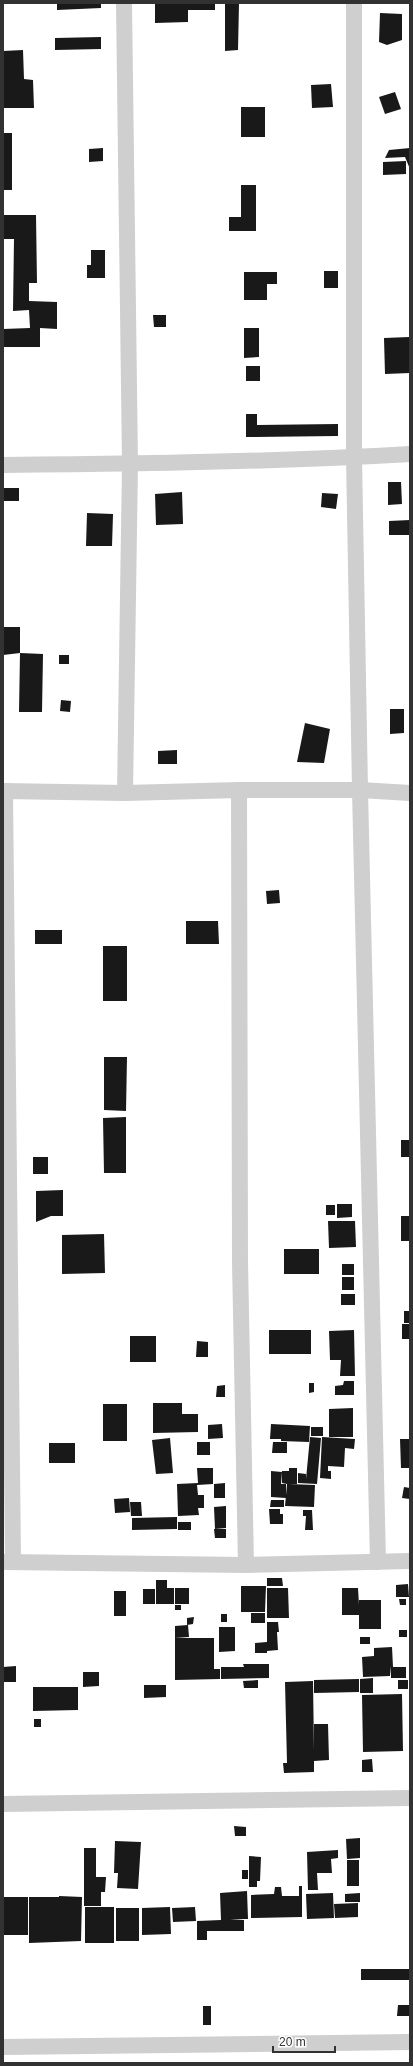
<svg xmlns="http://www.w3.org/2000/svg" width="413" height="2066" viewBox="0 0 413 2066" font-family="Arial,sans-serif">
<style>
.building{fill:#191919}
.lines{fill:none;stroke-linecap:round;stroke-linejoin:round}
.minor{stroke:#cfcfcf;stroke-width:16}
</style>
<rect width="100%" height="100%" fill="#fff"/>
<g class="building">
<path d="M57 3H101V8L57 10Z"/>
<path d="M155 3H215V10H188V22L155 23Z"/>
<path d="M225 3H239L238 50 225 51Z"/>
<path d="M380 13 402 14V40L387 45 379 42Z"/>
<path d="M101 37V49L55 50V38Z"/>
<path d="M23 50 24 79 33 80 34 108H3V51Z"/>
<path d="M331 84 333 107 312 108 311 85Z"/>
<path d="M395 92 401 109 385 114 379 97Z"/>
<rect x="241" y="107" width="24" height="30"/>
<rect x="3" y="133" width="9" height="57"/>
<path d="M103 148V161L89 162V149Z"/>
<path d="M410 148V169L405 157 385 158 389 150Z"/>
<path d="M406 161V174L383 175V162Z"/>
<path d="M241 185H256V231H229V217H241Z"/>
<path d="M3 215H36L37 283H29V301L57 302V329L40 328V347H3V329L30 328 29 310 13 311 14 239H3Z"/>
<path d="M91 250H105V278H87V265H91Z"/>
<rect x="324" y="271" width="14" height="17"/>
<path d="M244 272H277V284H267V300H244Z"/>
<path d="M153 315H166V327H154Z"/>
<path d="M244 328H259V357L244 358Z"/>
<path d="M409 337 410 373 385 374 384 338Z"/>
<rect x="246" y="366" width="14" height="15"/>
<path d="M246 414H257V425L338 424V436L246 437Z"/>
<path d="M388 482H401L402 504 388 505Z"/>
<rect x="4" y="488" width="15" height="13"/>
<path d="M182 492 183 524 156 525 155 494Z"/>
<path d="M322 493 338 494 336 509 321 507Z"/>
<path d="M87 513 113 514 112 546H86Z"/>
<path d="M410 520V535H389V521Z"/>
<path d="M3 627H20V653L43 654 42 712H19L20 653 3 655Z"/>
<rect x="59" y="655" width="10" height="9"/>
<path d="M61 700 71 701 70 712 60 711Z"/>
<path d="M390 709H404V733L390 734Z"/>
<path d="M305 723 330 729 324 763 297 762Z"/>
<path d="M177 750V764H158V751Z"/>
<path d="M279 890 280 903 267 904 266 891Z"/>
<path d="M186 921H218L219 944H186Z"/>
<rect x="35" y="930" width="27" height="14"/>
<rect x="103" y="946" width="24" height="55"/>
<path d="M104 1057H127L126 1111 104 1110Z"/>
<path d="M126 1117V1173H104L103 1118Z"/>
<rect x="401" y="1140" width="9" height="17"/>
<rect x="33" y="1157" width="15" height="17"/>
<path d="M63 1190V1216H51L36 1222V1191Z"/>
<path d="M337 1204H352V1217L337 1218Z"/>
<rect x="326" y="1205" width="9" height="10"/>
<path d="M401 1216H410L409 1241H401Z"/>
<path d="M328 1221H355L356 1247 329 1248Z"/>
<path d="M104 1234 105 1273 62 1274V1235Z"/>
<rect x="284" y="1249" width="35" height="25"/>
<rect x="342" y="1264" width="12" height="11"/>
<rect x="342" y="1277" width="12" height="13"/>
<rect x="341" y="1294" width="14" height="11"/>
<rect x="404" y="1311" width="6" height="12"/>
<rect x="402" y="1324" width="8" height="15"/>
<rect x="269" y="1330" width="42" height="24"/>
<path d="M354 1330 355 1376H340L341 1360H330L329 1331Z"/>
<rect x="130" y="1336" width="26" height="26"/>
<path d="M197 1341 208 1342V1357H196Z"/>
<path d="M344 1381H354V1395H335V1386L343 1385Z"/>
<path d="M309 1383H314V1392L309 1393Z"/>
<path d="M225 1385V1397H216L217 1386Z"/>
<path d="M153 1403H182V1414H198V1432L153 1433Z"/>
<rect x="103" y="1404" width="24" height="37"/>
<path d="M353 1408V1437H329V1409Z"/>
<path d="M222 1424 223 1438 208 1439V1425Z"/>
<path d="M271 1424 310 1426 309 1442 281 1441V1439H270Z"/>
<rect x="311" y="1427" width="12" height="9"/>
<path d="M310 1437 321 1438 317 1484 298 1483V1473L306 1474V1479Z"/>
<path d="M322 1437 355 1439 354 1449 345 1448 344 1467 328 1466V1471H331V1479L320 1478Z"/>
<path d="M170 1438 173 1473 156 1474 152 1440Z"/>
<path d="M400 1439H410V1468H401Z"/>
<rect x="197" y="1442" width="13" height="13"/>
<path d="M273 1442H287V1453H272Z"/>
<rect x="49" y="1443" width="26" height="20"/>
<path d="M197 1468H213V1484L197 1485 198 1495H204V1508H198L199 1515 178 1516 177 1484 198 1483Z"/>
<path d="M289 1468H297V1484H289L315 1485 314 1507 285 1506 287 1484 282 1483V1471H289Z"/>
<path d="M271 1471 282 1472 281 1484H286V1498L271 1497Z"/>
<path d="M225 1483V1498H214V1484Z"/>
<path d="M404 1487 410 1488V1499L402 1498Z"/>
<path d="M129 1498 130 1512 115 1513 114 1499Z"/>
<path d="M271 1500H284V1507H270Z"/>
<path d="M130 1502H141L142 1516H131Z"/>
<path d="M226 1506V1528L215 1529 214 1507Z"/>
<path d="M269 1509H280V1514H283V1524H270Z"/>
<path d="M303 1510H312L313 1530H305L306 1516H303Z"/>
<path d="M177 1517V1529L132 1530V1518Z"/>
<rect x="178" y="1522" width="13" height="8"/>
<path d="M214 1529H226V1538H215Z"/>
<path d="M267 1578H282L283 1586H267Z"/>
<path d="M156 1580H167V1588H174V1604H156Z"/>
<path d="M408 1584 409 1597H396V1585Z"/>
<path d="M241 1586H266L265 1612H241Z"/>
<rect x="175" y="1588" width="14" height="16"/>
<path d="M267 1588H288L289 1618H267Z"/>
<path d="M342 1588H358L359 1605V1600H381V1629H359V1615H342Z"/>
<rect x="143" y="1589" width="12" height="15"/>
<rect x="114" y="1591" width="12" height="25"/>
<path d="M399 1599H406V1605H400Z"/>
<rect x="175" y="1605" width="6" height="5"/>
<rect x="251" y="1613" width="14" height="10"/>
<rect x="221" y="1614" width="6" height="8"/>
<path d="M194 1617 193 1624 187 1625V1618Z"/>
<path d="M267 1622H278L279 1632H269H277L278 1650 267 1651V1653H255V1643L267 1642Z"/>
<path d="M188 1625 189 1637 175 1638V1626Z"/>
<path d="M219 1627H235V1651L219 1652Z"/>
<rect x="399" y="1630" width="8" height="7"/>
<rect x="360" y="1637" width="10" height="7"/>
<path d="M175 1638H214V1669H220V1679L175 1680Z"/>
<path d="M392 1647 393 1667H406V1678H391V1666L390 1676 363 1677 362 1657 374 1656V1648Z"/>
<path d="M243 1664H269V1678L221 1679V1667H244Z"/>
<path d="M16 1666V1682H3V1667Z"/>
<path d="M83 1672H99V1686L83 1687Z"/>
<path d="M373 1678V1693H360V1679Z"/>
<path d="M359 1679V1692L314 1693V1680Z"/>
<path d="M258 1680V1688H244L243 1681Z"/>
<rect x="398" y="1680" width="10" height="9"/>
<path d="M313 1681 314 1751V1724H328L329 1760 314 1761V1772L284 1773 283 1763H287L285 1682Z"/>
<path d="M144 1685H166V1697L144 1698Z"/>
<path d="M33 1687H78V1710L33 1711Z"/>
<path d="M402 1694 403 1751 363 1752 362 1695Z"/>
<rect x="34" y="1719" width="7" height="8"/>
<path d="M372 1759 373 1772H362V1760Z"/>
<path d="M234 1826 246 1827V1836H235Z"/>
<path d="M360 1838V1858L347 1859 346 1839Z"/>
<path d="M115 1841 141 1842 138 1889 117 1888 118 1873H114Z"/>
<path d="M84 1848H96V1877H106L105 1892H101V1906H84Z"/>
<path d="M338 1850V1858L331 1859 332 1873H317L318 1890H308L307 1852Z"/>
<path d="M249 1856 261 1857 260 1881H257V1887H249Z"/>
<rect x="347" y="1860" width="12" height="26"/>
<rect x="242" y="1870" width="6" height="9"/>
<path d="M299 1886H302V1917L251 1918V1895L274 1894 275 1887H281L282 1896H299Z"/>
<path d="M247 1891 248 1919H230L244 1920V1931H207V1940H197V1921L221 1920 220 1893Z"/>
<path d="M333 1893 334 1918 307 1919 306 1894Z"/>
<path d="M360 1893V1902H345V1894Z"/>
<path d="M59 1896 82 1897 81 1941 29 1943V1897H59V1912Z"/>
<rect x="3" y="1897" width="25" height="38"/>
<path d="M358 1903V1917L335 1918 334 1904Z"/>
<rect x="85" y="1907" width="29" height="36"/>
<path d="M170 1907 171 1934 142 1935V1908Z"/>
<path d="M195 1907 196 1921 173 1922 172 1908Z"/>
<rect x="116" y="1908" width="23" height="33"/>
<rect x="361" y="1969" width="49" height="11"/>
<path d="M398 2005H410V2016H397Z"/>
<rect x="203" y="2006" width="8" height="19"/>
</g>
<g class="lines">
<g class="minor">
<path d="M124 3 130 464 125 793"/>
<path d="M354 3V457L360 790 378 1562"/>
<path d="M3 465C139 464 275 462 410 454"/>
<path d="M239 790 240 1262 246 1565"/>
<path d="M3 791 125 793 239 790H360L410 793"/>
<path d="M5 791 13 1562"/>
<path d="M3 1562 246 1565 410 1561"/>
<path d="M3 1804 410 1798"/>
<path d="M3 2047 410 2042"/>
</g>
</g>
<rect width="413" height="2066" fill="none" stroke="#323232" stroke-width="8"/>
<path d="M273 2046v6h62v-6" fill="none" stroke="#323232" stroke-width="2"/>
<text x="279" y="2046" font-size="12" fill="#323232" stroke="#ffffff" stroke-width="3" paint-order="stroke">20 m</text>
</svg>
